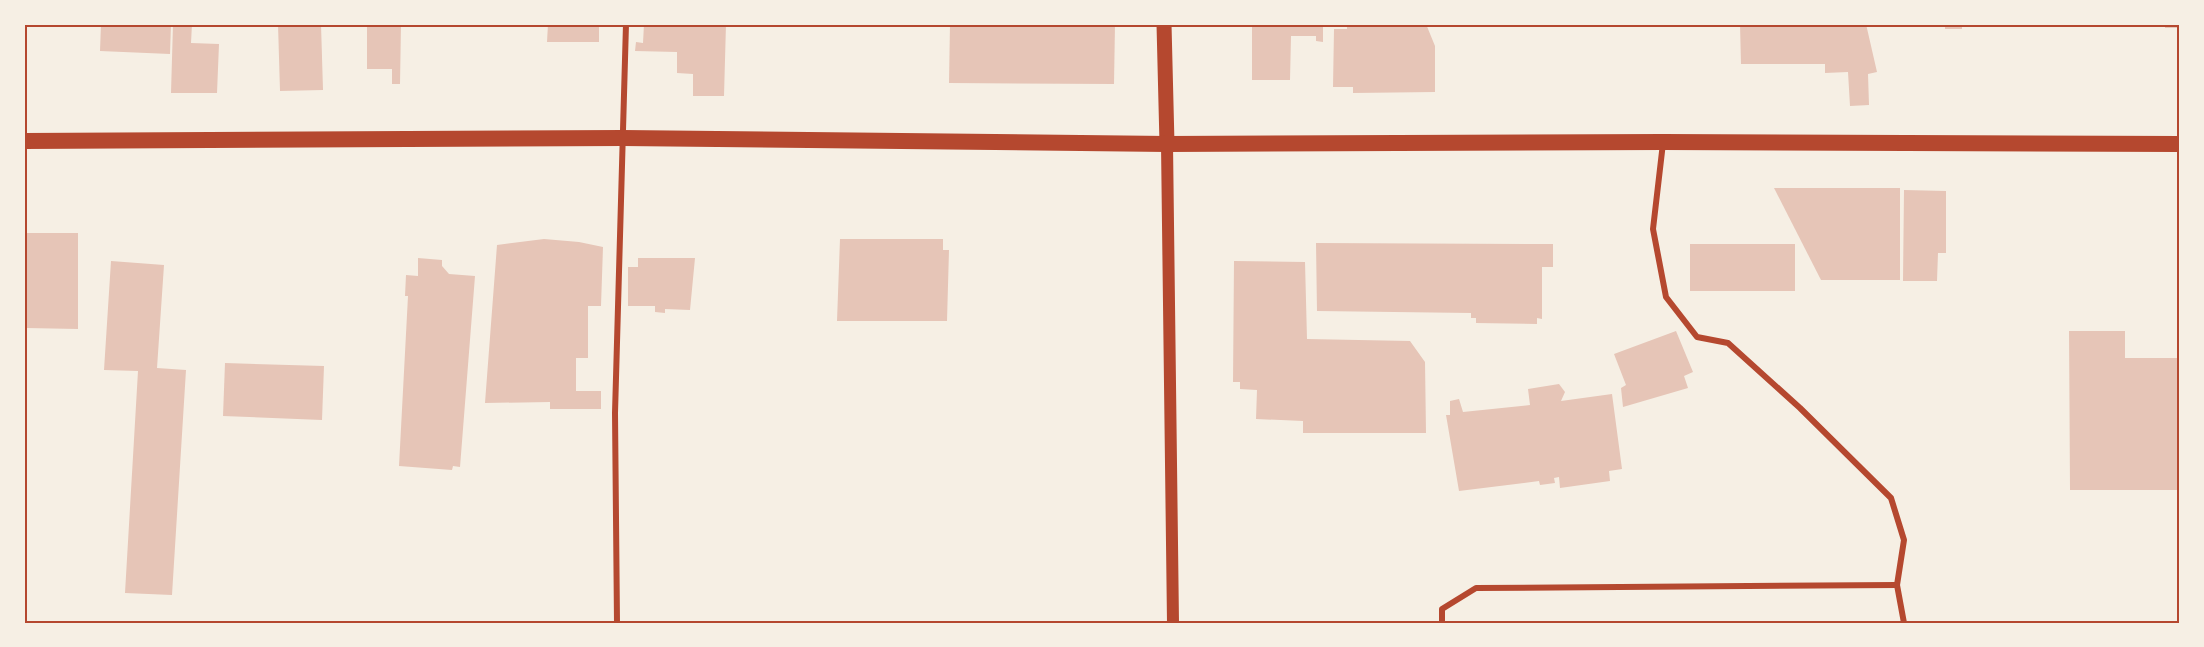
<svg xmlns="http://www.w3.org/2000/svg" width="2204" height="647" viewBox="0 0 2204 647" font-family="Cabin,sans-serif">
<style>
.building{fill:#e6c5b7}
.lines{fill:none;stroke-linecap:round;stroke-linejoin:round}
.minor{stroke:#b5482f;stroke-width:6}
.secondary{stroke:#b5482f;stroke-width:12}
.primary{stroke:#b5482f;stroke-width:15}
.trunk{stroke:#b5482f;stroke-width:16}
.neatline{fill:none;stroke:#b5482f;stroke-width:2}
</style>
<rect width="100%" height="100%" fill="#f6efe4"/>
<g class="building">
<path d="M101 24H171L170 54 100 51Z"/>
<path d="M173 24H192L191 43 219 44 217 93H171Z"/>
<path d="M278 24H321L323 90 280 91Z"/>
<path d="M367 24H401L400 84H392V69H367Z"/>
<path d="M548 24H599V42H547Z"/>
<path d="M644 24H726L724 96H693V74L677 73V52L635 51 636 42 643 43Z"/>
<path d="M950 24H1115L1114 84 949 83Z"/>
<path d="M1252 24H1323V42L1316 41V36H1291L1290 80H1252Z"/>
<path d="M1347 24H1426L1435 46V92L1353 93V87H1333L1334 29H1347Z"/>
<path d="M1740 24H1866L1877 72 1868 74 1869 105 1850 106 1848 72 1825 73V64H1741Z"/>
<rect x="1945" y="24" width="17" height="5"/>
<rect x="2165" y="24" width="15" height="4"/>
<path d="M1774 188H1900V280H1821Z"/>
<path d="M1904 190 1946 191V253H1938L1937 281H1903Z"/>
<path d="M26 233H78V329L26 328Z"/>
<path d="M544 239 579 242 603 247 601 306H588V358H576V391H601V409H550V402L485 403 497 245Z"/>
<path d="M840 239H943V250H949L947 321H837Z"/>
<path d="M1316 243 1553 244V267H1542V319L1537 318V324L1476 323V318H1471V313L1317 311Z"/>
<rect x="1690" y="244" width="105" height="47"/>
<path d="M418 258 442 260V266L449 274 475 276 460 467 453 466 452 470 399 466 408 296H405L406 275 418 276Z"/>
<path d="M638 258H695L690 310 665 309V313L655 312V306H628V267H638Z"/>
<path d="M111 261 164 265 157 368 186 370 172 595 125 593 138 371 104 370Z"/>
<path d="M1234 261 1305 262 1307 339 1410 341 1425 362 1426 433H1303V421L1256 419 1257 390 1240 389V382H1233Z"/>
<path d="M1676 331 1693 372 1684 376 1688 388 1623 407 1621 388 1626 385 1614 354Z"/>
<path d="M2069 331H2125V358H2180V490H2070Z"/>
<path d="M225 363 324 366 322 420 223 416Z"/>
<path d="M1559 384 1565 392 1561 401 1612 394 1622 469 1609 471 1610 481 1560 488 1559 477 1554 478 1555 483 1540 485 1539 481 1459 491 1446 415H1450V401L1459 399 1463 412 1530 405 1528 389Z"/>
</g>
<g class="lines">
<g class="minor">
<path d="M1663 143 1653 229 1666 297 1697 337 1728 343 1800 408 1891 498 1904 540 1897 585 1904 623"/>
<path d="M617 623 615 413 626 24"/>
<path d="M1442 623V609L1476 588 1897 585"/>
</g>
<path class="secondary" d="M1167 144 1173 623"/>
<path class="primary" d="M1164 24 1167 144"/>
<path class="trunk" d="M24 141 623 138 1167 144 1663 142 2180 144"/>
</g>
<rect width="2204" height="647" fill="none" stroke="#f6efe4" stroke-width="51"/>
<rect x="26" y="26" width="2152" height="596" class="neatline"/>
</svg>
